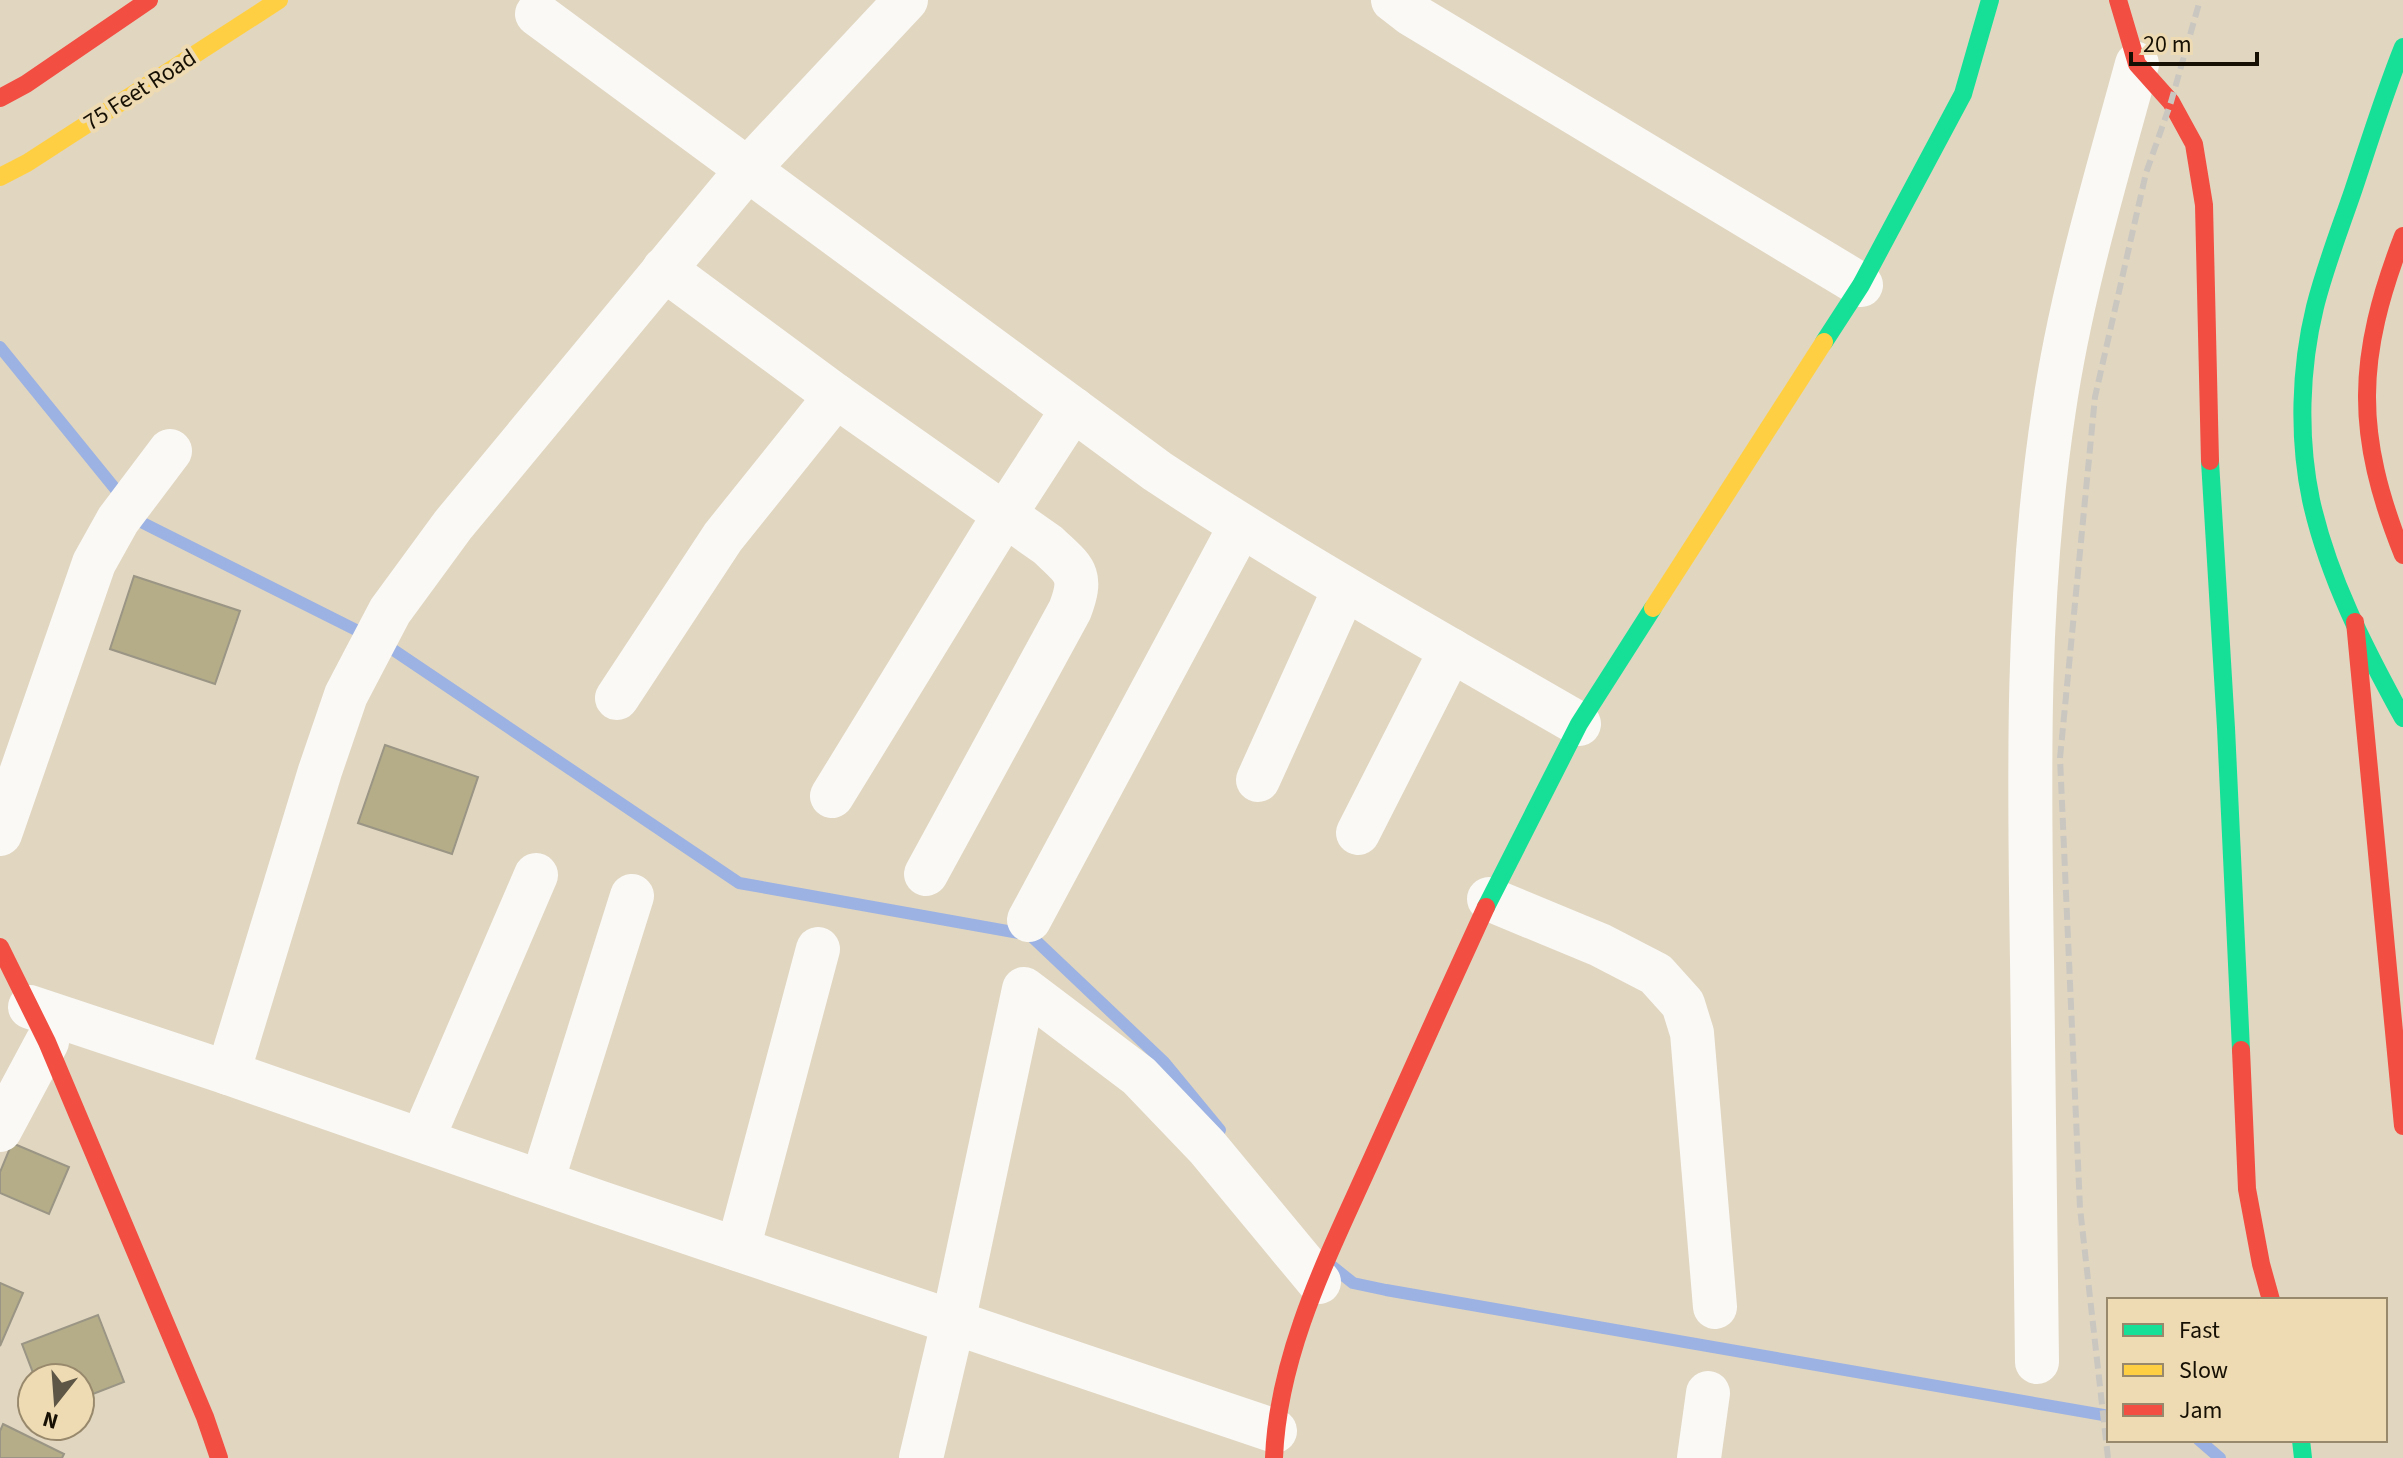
<svg xmlns="http://www.w3.org/2000/svg" width="2403" height="1458" viewBox="0 0 2403 1458" font-family="'Source Sans 3',sans-serif">
<style>
.lines{fill:none;stroke-linecap:round;stroke-linejoin:round}
.stream{stroke:#9cb2e2;stroke-width:12}
.building{fill:#b4ad88;stroke:#9a9584;stroke-width:2}
.street{stroke:#faf9f6;stroke-width:44}
.fast{stroke:#16e098;stroke-width:18}
.slow{stroke:#ffcf43;stroke-width:18}
.jam{stroke:#f24e42;stroke-width:18}
.rail{stroke:#cac7c1;stroke-width:6;stroke-dasharray:12 6;stroke-linecap:butt}
.labels{text-anchor:middle;dominant-baseline:central;stroke-width:8;stroke-linejoin:round;paint-order:stroke}
.street-label{font-size:24px;fill:#160f03;stroke:#eedbb3}
</style>
<rect width="100%" height="100%" fill="#e1d6c0"/>
<g class="lines">
<g class="stream">
<path d="M0 347 143 523 386 645 739 883 1030 935 1164 1062 1220 1130"/>
<path d="M1333 1267 1353 1283 1386 1290 2109 1416"/>
<path d="M2199 1440 2220 1458"/>
</g>
</g>
<g class="building">
<path d="M134 576 240 611 215 684 110 649Z"/>
<path d="M385 745 478 777 452 854 358 823Z"/>
<path d="M12 1143 69 1167 49 1214 0 1193V1172Z"/>
<path d="M0 1283 23 1293 0 1346Z"/>
<path d="M98 1315 124 1382 80 1399V1378H35L22 1344Z"/>
<path d="M3 1424 64 1454 62 1458H0V1431Z"/>
</g>
<g class="lines">
<g class="street">
<path d="M1393 0 1411 14 1861 285"/>
<path d="M537 14 1157 471C1294 562 1437 642 1579 724"/>
<path d="M664 269 836 396 1048 545C1074 570 1084 573 1070 610L926 874"/>
<path d="M617 698 723 537 836 396"/>
<path d="M1258 780 1344 590"/>
<path d="M832 796 1005 514 1073 409"/>
<path d="M1358 833 1451 650"/>
<path d="M0 834 94 563 118 520 170 451"/>
<path d="M1489 899 1600 945 1656 974 1683 1004 1692 1033 1715 1307"/>
<path d="M1029 920 1240 527"/>
<path d="M30 1007 228 1073 601 1203 1275 1431"/>
<path d="M228 1073 320 771 346 695 390 611 453 525 747 170 906 0"/>
<path d="M0 1130 47 1042"/>
<path d="M422 1140 536 875"/>
<path d="M542 1182 632 896"/>
<path d="M738 1249 818 949"/>
<path d="M2037 1362C2035 1228 2034 1094 2032 960 2029 776 2026 592 2054 409 2071 293 2106 178 2137 64"/>
<path d="M921 1458 953 1323 1024 989 1139 1076 1207 1147 1319 1282"/>
<path d="M1699 1458 1708 1393"/>
</g>
<g class="fast">
<path d="M2403 47C2384 94 2369 143 2353 191 2340 229 2325 267 2315 307 2300 368 2298 438 2311 500 2328 577 2365 649 2403 718"/>
<path d="M1824 342 1861 285 1963 94 1990 0"/>
<path d="M2210 461 2226 728 2241 1050"/>
<path d="M1486 907 1579 724 1653 608"/>
<path d="M2301 1440 2303 1458"/>
</g>
<g class="slow">
<path d="M0 177 27 163 279 0"/>
<path d="M1653 608 1824 342"/>
</g>
<g class="jam">
<path d="M2118 0 2137 64 2171 102 2194 144 2204 205 2210 461"/>
<path d="M0 98 26 84 149 0"/>
<path d="M2403 236C2356 358 2354 433 2403 555"/>
<path d="M2355 622 2403 1126"/>
<path d="M0 947 47 1042 205 1417 219 1458"/>
<path d="M2241 1050 2247 1189 2261 1264 2271 1300"/>
<path d="M1274 1458C1278 1354 1328 1256 1370 1163 1408 1078 1447 992 1486 907"/>
</g>
<path class="rail" d="M2108 1458 2080 1208 2060 758 2095 397 2146 173 2171 102 2200 0"/>
</g>
<g class="labels">
<g class="street-label">
<text transform="translate(140 90) rotate(-33)">75 Feet Road</text>
</g>
</g>
<rect x="2107" y="1298" width="280" height="144" fill="#eedbb3" stroke="#98896d" stroke-width="2"/>
<rect x="2123" y="1324" width="40" height="12" fill="#16e098" stroke="#98896d" stroke-width="2"/>
<text x="2179" y="1338" font-size="24" fill="#160f03">Fast</text>
<rect x="2123" y="1364" width="40" height="12" fill="#ffcf43" stroke="#98896d" stroke-width="2"/>
<text x="2179" y="1378" font-size="24" fill="#160f03">Slow</text>
<rect x="2123" y="1404" width="40" height="12" fill="#f24e42" stroke="#98896d" stroke-width="2"/>
<text x="2179" y="1418" font-size="24" fill="#160f03">Jam</text>
<g transform="translate(56 1402) rotate(197)"><circle r="38" fill="#eedbb3" stroke="#98896d" stroke-width="2"/>
<path d="M0-6L14 30L0 20L-14 30Z" fill="#5d5545"/>
<text y="-12" font-size="22" font-weight="bold" text-anchor="middle" fill="#160f03">N</text>
</g>
<path d="M2131 52v12h126v-12" fill="none" stroke="#160f03" stroke-width="4"/>
<text x="2143" y="52" font-size="24" fill="#160f03" stroke="#eedbb3" stroke-width="6" paint-order="stroke">20 m</text>
</svg>
